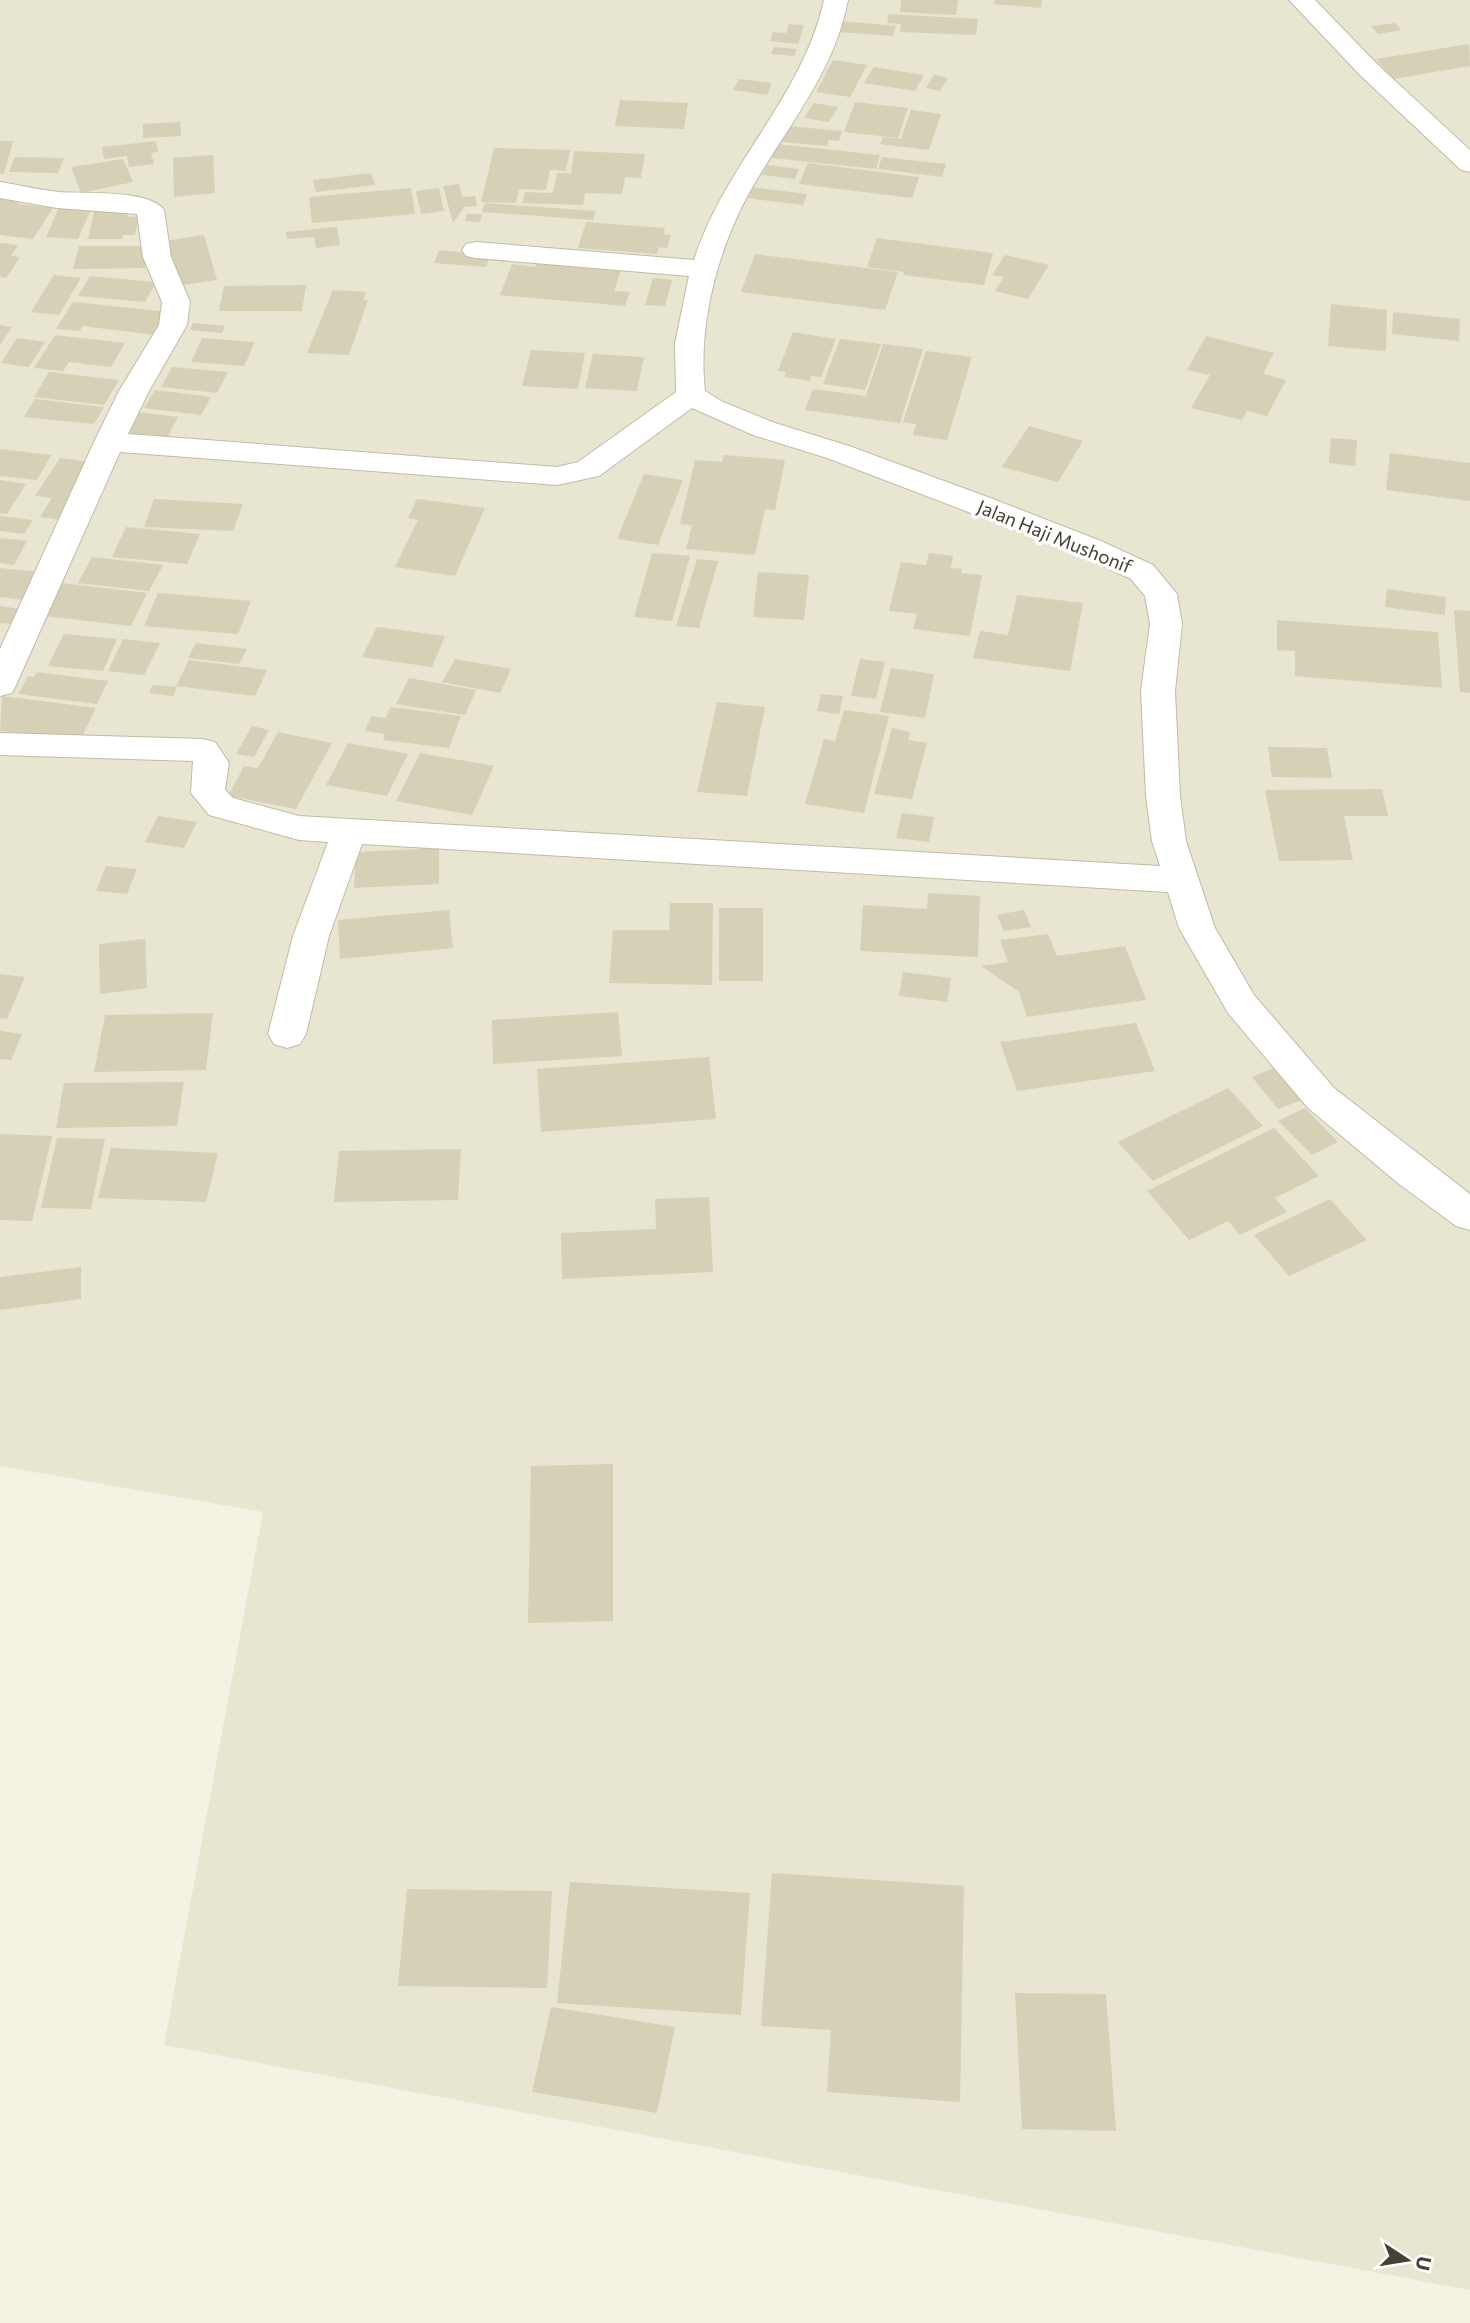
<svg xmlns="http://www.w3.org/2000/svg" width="1470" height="2323" viewBox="0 0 1470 2323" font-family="Commissioner,sans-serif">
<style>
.residential{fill:#e8e5d0}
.building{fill:#d6d0b7}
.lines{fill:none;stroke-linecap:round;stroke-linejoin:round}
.minor-casing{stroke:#c0bca5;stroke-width:2}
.minor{fill:#fff;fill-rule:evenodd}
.labels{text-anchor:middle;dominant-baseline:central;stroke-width:7;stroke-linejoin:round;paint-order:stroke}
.street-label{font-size:19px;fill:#464233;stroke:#fff}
</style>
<rect width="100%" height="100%" fill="#f4f2e3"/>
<path class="residential" d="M0 0H1470V2290L164 2045 263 1512 0 1466Z"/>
<g class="building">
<path d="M901 0H958L956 15 900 12Z"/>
<path d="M995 0H1042L1041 8 994 4Z"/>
<path d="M889 14 978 19 976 35 900 32 901 24 887 23Z"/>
<path d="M841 21 896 26 893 36 839 32Z"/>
<path d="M1395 23 1401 30 1378 34 1371 26Z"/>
<path d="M789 24 804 25 798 44 770 41 773 32 786 33Z"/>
<path d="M1469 44 1470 66 1393 79 1376 59Z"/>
<path d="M774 47 797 49 794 56 771 54Z"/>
<path d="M833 60 867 65 850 97 816 92Z"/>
<path d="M874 67 924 75 915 91 864 83Z"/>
<path d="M934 75 948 78 940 91 926 88Z"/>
<path d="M739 79 772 83 767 95 733 90Z"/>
<path d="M620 100 688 103 684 129 615 126Z"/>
<path d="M855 102 908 108 898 138 844 132Z"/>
<path d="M814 103 838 107 829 122 804 118Z"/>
<path d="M911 110 941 114 929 150 880 144 883 137 901 139Z"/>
<path d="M180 122 181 136 143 138V124Z"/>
<path d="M788 126 842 131 839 141 829 140 827 146 782 142Z"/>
<path d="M0 141H13L4 174H0Z"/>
<path d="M156 141 158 152 151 153 154 164 129 167 127 156 104 159 102 147Z"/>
<path d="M777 144 880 155 876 169 772 158Z"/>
<path d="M494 148 570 150 566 171 550 170 546 190 519 189 516 203 481 202Z"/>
<path d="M574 151 645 154 641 178 625 177 622 194 585 193 583 205 522 203 525 192 553 193 557 173H571Z"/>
<path d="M213 155 215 193 174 197 173 158Z"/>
<path d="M15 157 64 158 58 173 9 172Z"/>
<path d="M882 157 946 164 942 177 878 169Z"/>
<path d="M123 159 133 182 81 193 71 167Z"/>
<path d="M808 163 919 177 912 198 799 184Z"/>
<path d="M767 165 799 169 795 179 762 175Z"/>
<path d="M371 173 375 185 316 192 313 180Z"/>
<path d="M459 184 462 197 475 196 477 206 464 207 453 223 443 186Z"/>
<path d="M750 187 807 194 803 205 746 198Z"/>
<path d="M411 188 415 214 312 223 309 197Z"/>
<path d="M439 188 444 211 421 214 416 191Z"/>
<path d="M0 195 22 198 17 204 53 208 33 239 0 235Z"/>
<path d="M485 203 596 211 593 220 482 212Z"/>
<path d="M60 205 92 207 78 239 46 237Z"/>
<path d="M95 208H129L127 217 139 216 135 235H123L122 239H88Z"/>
<path d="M467 214H482L480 222 465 221Z"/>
<path d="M586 222 665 228 663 234 671 235 667 248 659 247 657 254 578 248Z"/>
<path d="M337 227 340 245 316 248 314 237 287 239 286 232Z"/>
<path d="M204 235 217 280 176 286 164 241Z"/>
<path d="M877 238 993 253 984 285 903 275 904 272 867 267Z"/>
<path d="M0 243 18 245 11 256 20 257 6 278 0 277Z"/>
<path d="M79 246H150L145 268 73 269Z"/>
<path d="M439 250 490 255 486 267 434 263Z"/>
<path d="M755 254 898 272 885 310 741 292Z"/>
<path d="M1005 255 1049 265 1028 299 995 291 1004 277 992 275Z"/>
<path d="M537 262 621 270 614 291 630 292 625 306 500 295 512 264 535 267Z"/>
<path d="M54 275 81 278 59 315 31 312Z"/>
<path d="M90 276 156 282 145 302 78 296Z"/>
<path d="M653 278 672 280 665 306 645 305Z"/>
<path d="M306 285 302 311H219L224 286Z"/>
<path d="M333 290 366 292 363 300H368L349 355 307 353Z"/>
<path d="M73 302 169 312 156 335 82 326 80 331 56 329Z"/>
<path d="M1331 304 1387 310 1386 351 1328 346Z"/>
<path d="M1393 312 1460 319 1459 341 1392 334Z"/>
<path d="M193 323 225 326 222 333 190 330Z"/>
<path d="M0 325 12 327 0 345Z"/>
<path d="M793 332 836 339 821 377 811 376 810 381 784 377 786 372 778 371Z"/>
<path d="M55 335 125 343 111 367 69 362 63 371 34 368Z"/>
<path d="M1206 336 1274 353 1263 374 1286 380 1267 416 1247 411 1242 420 1191 408 1210 375 1187 370Z"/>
<path d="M17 338 45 342 29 367 1 363Z"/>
<path d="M202 338 255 342 244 366 191 362Z"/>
<path d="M840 339 881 344 865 390 823 384Z"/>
<path d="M883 344 923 349 900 423 805 410 813 389 866 396Z"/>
<path d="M531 350 585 353 578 389 522 386Z"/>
<path d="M926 351 972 357 947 440 913 435 916 424 903 422Z"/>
<path d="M593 354 644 357 637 391 585 388Z"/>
<path d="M172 367 228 372 217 393 161 387Z"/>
<path d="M49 372 119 380 104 405 34 397Z"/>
<path d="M155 390 211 397 201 415 144 408Z"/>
<path d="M35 399 104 407 94 424 24 417Z"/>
<path d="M130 411 178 417 167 438 119 432Z"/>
<path d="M1029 426 1083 441 1058 482 1002 467Z"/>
<path d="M1331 438 1357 440 1355 466 1329 463Z"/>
<path d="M0 449 51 455 37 480 0 476Z"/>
<path d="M1390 453 1470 463V501L1386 490Z"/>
<path d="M724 455 785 460 775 510 765 509 755 555 686 549 692 525 680 524 695 460 722 462Z"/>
<path d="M60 458 96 463 61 520 40 517 52 498 35 496Z"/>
<path d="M644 474 683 480 658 545 617 539Z"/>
<path d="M0 480 26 484 7 514 0 513Z"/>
<path d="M154 499 243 504 233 531 144 527Z"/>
<path d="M417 499 485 508 455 576 395 567 418 520 408 518Z"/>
<path d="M0 516 33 520 24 534 0 531Z"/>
<path d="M126 527 200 534 187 564 112 557Z"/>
<path d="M0 538 27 541 14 565 0 563Z"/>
<path d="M652 553 690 556 672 621 634 617Z"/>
<path d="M929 553 953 556 951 568 962 569 961 573 982 575 970 636 913 629 917 614 889 611 901 562 926 565Z"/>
<path d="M92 557 163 565 149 591 78 583Z"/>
<path d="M697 559 718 561 699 628 676 626Z"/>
<path d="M0 568 39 572 24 600 0 597Z"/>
<path d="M758 572 809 575 804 620 753 617Z"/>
<path d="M61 583 147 593 131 626 44 616Z"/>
<path d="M1387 589 1446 597 1445 615 1385 607Z"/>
<path d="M158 593 251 601 238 634 144 626Z"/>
<path d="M1017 595 1083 603 1070 671 973 658 980 631 1008 635Z"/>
<path d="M0 606 20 609 11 624 0 623Z"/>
<path d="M1454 610 1470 611V693L1460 692Z"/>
<path d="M1277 620 1438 632 1442 688 1295 676V651L1277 650Z"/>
<path d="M377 627 445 636 432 667 362 657Z"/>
<path d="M64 634 117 639 103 671 48 666Z"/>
<path d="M123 639 160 643 144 675 108 671Z"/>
<path d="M196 643 247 649 239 664 188 658Z"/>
<path d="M455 659 511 669 500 693 442 682Z"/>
<path d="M860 659 885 662 876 699 851 696Z"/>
<path d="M189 660 267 670 255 696 176 686Z"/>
<path d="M891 668 934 674 925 718 880 712Z"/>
<path d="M37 672 108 681 97 704 18 694 28 676 34 677Z"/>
<path d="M409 678 476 690 465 715 396 704Z"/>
<path d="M153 685 177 687 173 696 149 693Z"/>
<path d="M821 694 843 696 839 714 817 711Z"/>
<path d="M2 696 96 708 80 740 0 731Z"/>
<path d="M717 702 765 707 747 796 697 792Z"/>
<path d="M390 707 461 716 449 748 383 740 385 734 365 731 371 716 386 718Z"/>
<path d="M844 710 889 716 864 813 805 804 824 739 835 741Z"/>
<path d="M252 726 269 730 254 757 236 754Z"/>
<path d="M892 728 910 732 908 740 927 743 912 799 874 794Z"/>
<path d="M278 732 332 743 296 809 228 796 244 766 258 768Z"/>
<path d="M348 743 408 754 387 796 326 785Z"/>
<path d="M1268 747 1327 748 1332 778 1272 777Z"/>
<path d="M420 753 494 766 472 815 396 801Z"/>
<path d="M1382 789 1388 816H1344L1353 860 1279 861 1265 790Z"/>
<path d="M902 813 934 817 929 842 896 838Z"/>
<path d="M158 816 197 822 184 848 145 842Z"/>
<path d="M439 848V884L354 888 356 852Z"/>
<path d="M106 866 137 869 127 894 96 891Z"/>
<path d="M928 893 980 896 978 957 860 951 863 905 927 909Z"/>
<path d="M670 903H713L712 985 609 983 613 930H669Z"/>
<rect x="719" y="908" width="44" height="73"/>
<path d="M449 910 453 948 340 959 338 920Z"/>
<path d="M1024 910 1031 927 1004 931 997 915Z"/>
<path d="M1048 934 1057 956 1125 946 1146 1000 1027 1017 1019 992 981 966 1008 962 1000 940Z"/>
<path d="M145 939 147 988 100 994 99 944Z"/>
<path d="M903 972 951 978 947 1002 899 996Z"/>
<path d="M0 974 25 977 7 1019 0 1018Z"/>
<path d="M618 1012 622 1056 493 1064 492 1020Z"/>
<path d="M213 1013 206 1070 94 1072 105 1015Z"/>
<path d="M1136 1023 1155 1071 1017 1091 1000 1042Z"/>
<path d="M0 1031 22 1034 11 1060 0 1059Z"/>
<path d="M709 1057 716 1119 541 1132 537 1069Z"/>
<path d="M1276 1067 1302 1100 1278 1109 1252 1077Z"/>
<path d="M184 1082 177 1126 56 1128 64 1083Z"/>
<path d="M1228 1088 1263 1126 1153 1181 1118 1142Z"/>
<path d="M1305 1108 1338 1142 1312 1155 1278 1121Z"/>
<path d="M1274 1128 1319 1176 1275 1198 1287 1212 1240 1235 1228 1221 1189 1240 1147 1191Z"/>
<path d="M0 1134 52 1136 32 1221 0 1220Z"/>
<path d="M57 1138 105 1139 91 1209 41 1208Z"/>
<path d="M111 1148 218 1153 206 1202 98 1198Z"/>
<path d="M461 1149 458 1200 334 1202 339 1151Z"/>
<path d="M709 1197 713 1272 562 1279 561 1233 656 1229 655 1199Z"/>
<path d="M1330 1199 1367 1240 1289 1276 1254 1235Z"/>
<path d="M81 1267V1299L0 1310V1277Z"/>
<path d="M613 1464V1621L528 1623 531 1466Z"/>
<path d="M772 1873 964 1886 960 2102 827 2092 831 2030 761 2026Z"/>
<path d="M570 1882 750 1893 741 2015 557 2003Z"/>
<path d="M407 1889 552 1891 547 1988 398 1986Z"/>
<path d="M1015 1993 1106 1994 1116 2131 1022 2129Z"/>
<path d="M551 2007 675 2027 657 2113 532 2092Z"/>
</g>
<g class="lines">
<defs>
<g id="minor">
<path d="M824 0H848C835 68 794 118 759 176 721 237 697 319 705 391L723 402 775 423 849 446 993 499 1101 541 1153 565 1177 594 1182 624 1175 691 1180 796 1186 841 1215 928 1254 995 1334 1088 1470 1194V1230L1456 1226 1399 1184 1308 1108 1228 1013 1179 928 1168 892 362 844 329 936 306 1034 300 1044 287 1048 274 1044 268 1034 293 936 328 842 299 840 209 815 191 793 193 761 0 755V733L203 739 215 742 229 763 225 790 233 798 299 816 1160 866 1152 841 1146 796 1141 691 1150 624 1145 596 1131 579 1079 555 971 513 827 458 753 435 692 408 599 476 557 485 120 452 16 685 12 693 0 696V649L94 442 119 391 159 325 162 302 143 257 137 214 57 208 0 198V182C20 185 39 190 59 192 84 194 149 189 164 210L171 257 190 302 187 325 149 391 128 434 557 467 578 462 676 392 675 343 689 276 476 258 466 256 462 250 466 244 476 242 694 260C724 165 803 97 824 0Z"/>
<path d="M1289 0H1315L1378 65 1470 150V172L1461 170 1360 75Z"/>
</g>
</defs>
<use href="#minor" class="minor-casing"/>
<use href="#minor" class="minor"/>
</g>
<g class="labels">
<g class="street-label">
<text transform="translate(1055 536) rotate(22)">Jalan Haji Mushonif</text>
</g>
</g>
<g transform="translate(1407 2260) rotate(102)" stroke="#ffffff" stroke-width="5" paint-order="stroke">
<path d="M0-5L12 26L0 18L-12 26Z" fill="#464233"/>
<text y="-10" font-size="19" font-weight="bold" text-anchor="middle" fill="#464233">U</text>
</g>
</svg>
